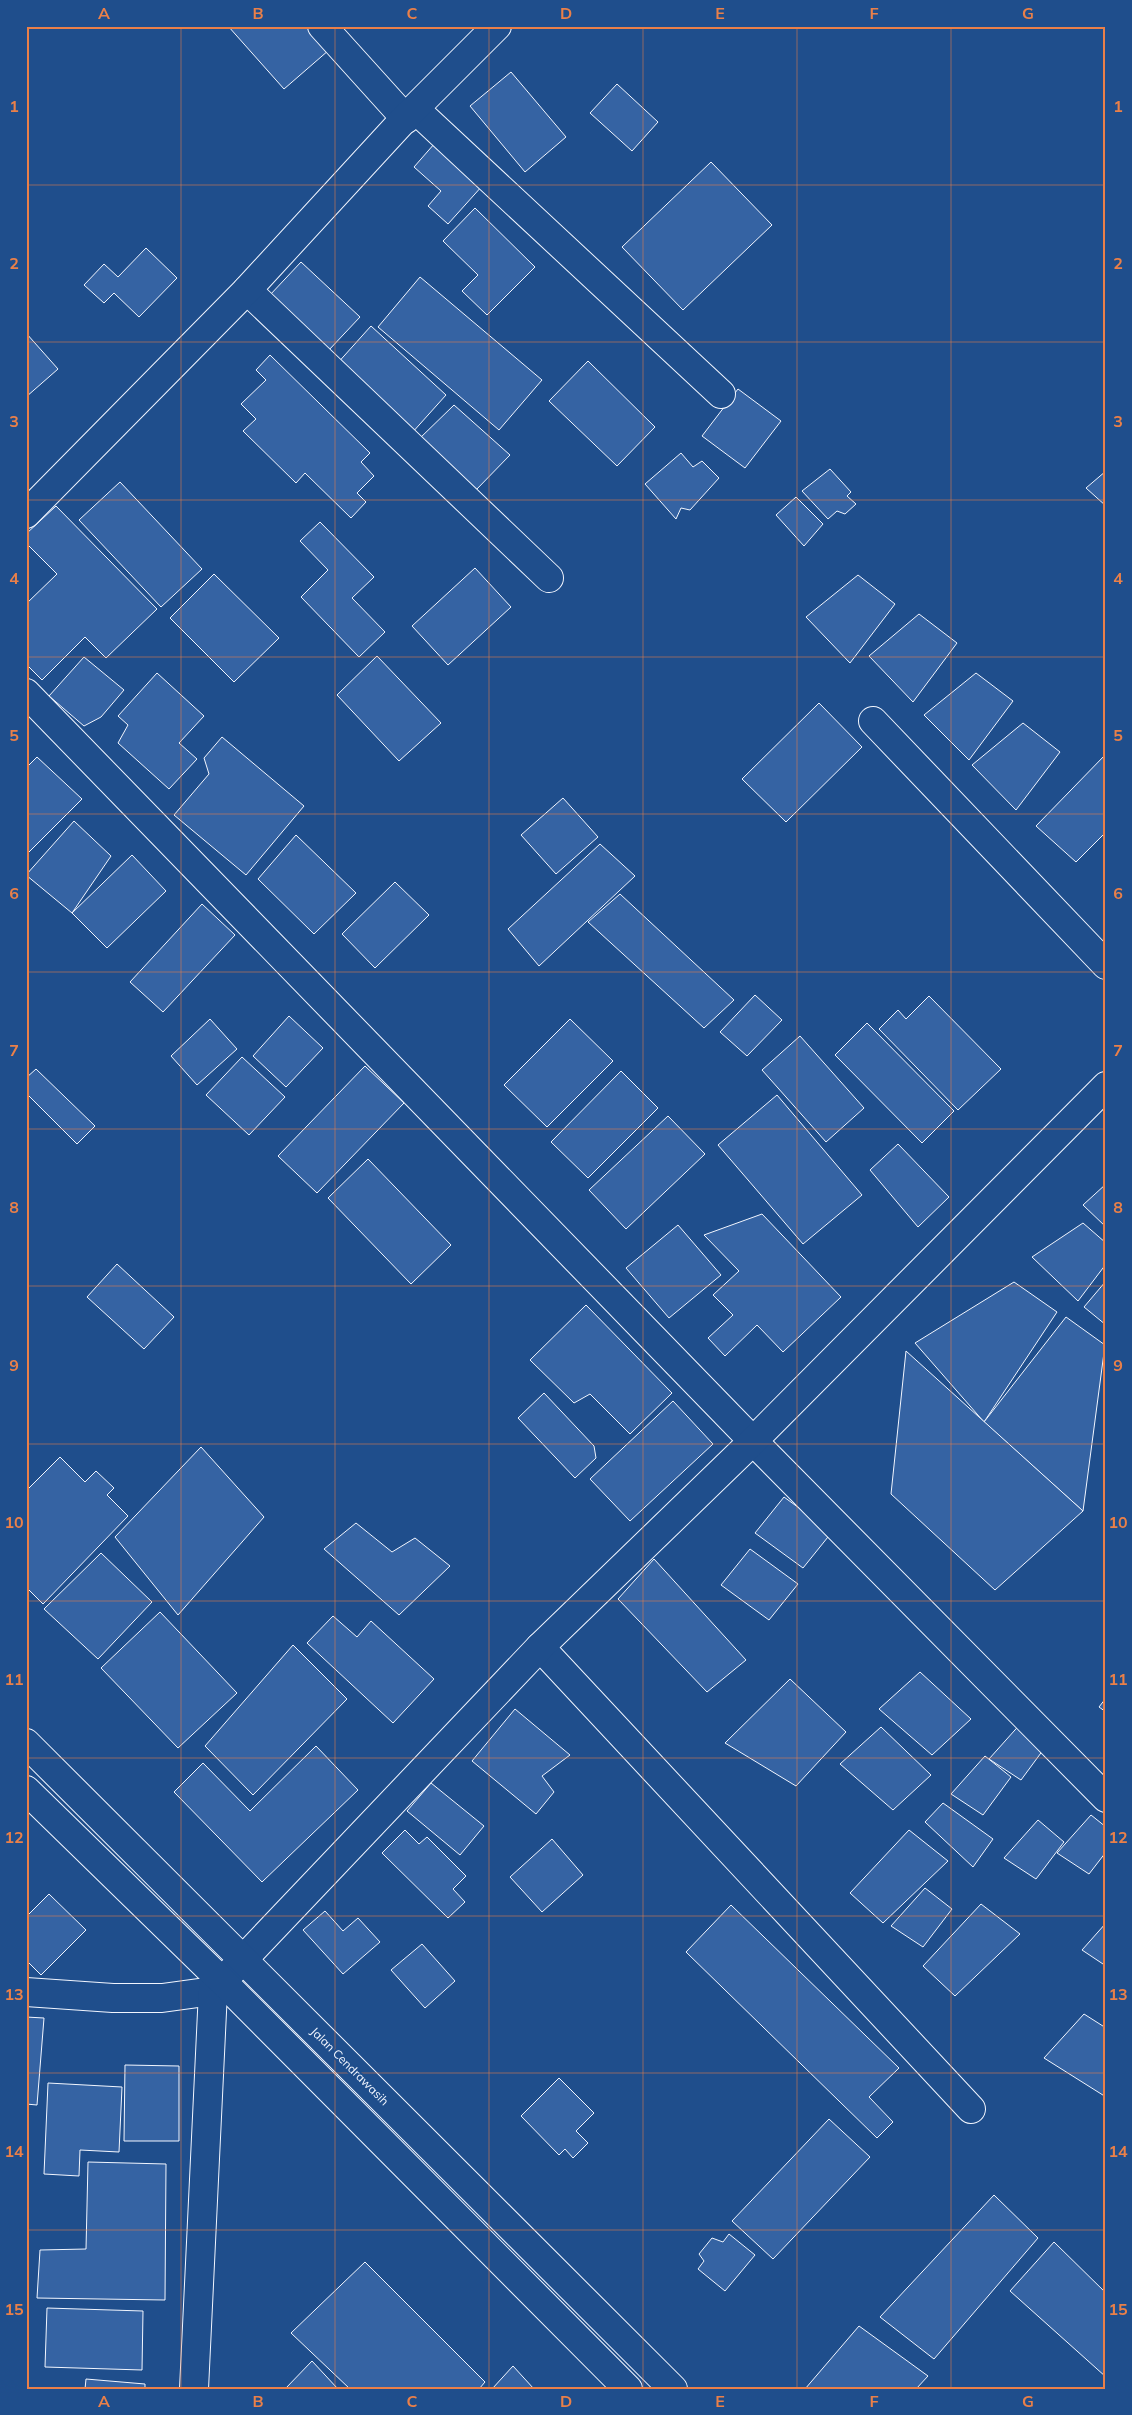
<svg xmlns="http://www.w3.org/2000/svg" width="1132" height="2415" viewBox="0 0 1132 2415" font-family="Mulish,sans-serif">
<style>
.building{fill:#3563a3;stroke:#f2f6ff}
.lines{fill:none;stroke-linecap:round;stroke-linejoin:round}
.street-casing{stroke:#f2f6ff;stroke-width:30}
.secondary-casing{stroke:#f2f6ff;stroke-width:30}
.street{stroke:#1f4e8c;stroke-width:28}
.secondary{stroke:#1f4e8c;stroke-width:28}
.grid{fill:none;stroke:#ea8049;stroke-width:1;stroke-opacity:0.55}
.labels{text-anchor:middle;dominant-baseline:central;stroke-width:4;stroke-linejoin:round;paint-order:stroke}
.street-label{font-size:12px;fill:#f2f6ff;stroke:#1f4e8c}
.neatline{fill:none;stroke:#ea8049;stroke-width:2}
.grid-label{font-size:16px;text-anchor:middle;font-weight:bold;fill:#ea8049}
</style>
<rect width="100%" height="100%" fill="#1f4e8c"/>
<g class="building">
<path d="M228 26H307L329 50 284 89Z"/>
<path d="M511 72 566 137 525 172 470 106Z"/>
<path d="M617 84 658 122 632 151 590 113Z"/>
<path d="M435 143 483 185 448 224 428 206 441 191 414 167Z"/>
<path d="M711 162 772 225 683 310 622 247Z"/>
<path d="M475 208 535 267 487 315 462 291 478 275 443 241Z"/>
<path d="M146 248 177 278 139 317 114 293 104 303 84 285 104 264 118 277Z"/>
<path d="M301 262 360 317 328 351 269 296Z"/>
<path d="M420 277 542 380 499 430 378 327Z"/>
<path d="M371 326 446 395 411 434 335 366Z"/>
<path d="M26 333 58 369 26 397Z"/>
<path d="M270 355 370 453 361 462 374 476 357 493 366 502 351 518 305 473 296 483 243 431 256 419 241 404 266 380 256 370Z"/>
<path d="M588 361 655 427 617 466 549 401Z"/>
<path d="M738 389 781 421 745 468 702 436Z"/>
<path d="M454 405 510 455 475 491 418 440Z"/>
<path d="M681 453 693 467 702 461 719 478 690 510 681 508 676 519 645 484Z"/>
<path d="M830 469 851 492 847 496 856 504 845 514 837 511 828 519 802 491Z"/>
<path d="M1106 471V506L1086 488Z"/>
<path d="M120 482 202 569 161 607 79 520Z"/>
<path d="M796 497 823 524 804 546 776 515Z"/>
<path d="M56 506 157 609 106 658 85 637 42 680 26 664V604L57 574 26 543V534Z"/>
<path d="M320 522 374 577 352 598 385 632 359 657 301 597 328 570 300 541Z"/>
<path d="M475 568 511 607 448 665 412 626Z"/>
<path d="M214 574 279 638 234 682 170 618Z"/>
<path d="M858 575 895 604 850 663 806 617Z"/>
<path d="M919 614 957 643 913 702 869 656Z"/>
<path d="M377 656 441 723 399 761 337 695Z"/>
<path d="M84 657 124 690 101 717 84 726 49 696Z"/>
<path d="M157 673 204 716 179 743 197 759 169 789 118 743 128 725 118 716Z"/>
<path d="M976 673 1013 701 969 760 924 715Z"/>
<path d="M819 703 862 747 786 822 742 779Z"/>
<path d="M1023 723 1060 752 1016 810 972 765Z"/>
<path d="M222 737 304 806 246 875 174 815 209 774 204 758Z"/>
<path d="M1106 754V832L1076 862 1036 826Z"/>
<path d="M37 757 82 799 26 855V768Z"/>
<path d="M563 798 598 837 556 874 521 835Z"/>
<path d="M74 821 111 856 72 913 26 875Z"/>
<path d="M296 835 356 893 314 934 258 879Z"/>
<path d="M600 844 635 876 539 966 508 929Z"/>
<path d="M132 855 166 891 107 948 72 913Z"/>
<path d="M395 882 429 915 375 968 342 934Z"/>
<path d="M620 894 734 1000 704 1028 588 922Z"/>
<path d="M202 904 235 935 163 1012 130 982Z"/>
<path d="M755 995 782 1020 747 1056 720 1032Z"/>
<path d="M929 996 1001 1069 958 1110 879 1029 898 1010 906 1019Z"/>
<path d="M289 1016 323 1048 286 1087 253 1056Z"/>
<path d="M210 1019 237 1049 197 1085 171 1056Z"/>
<path d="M570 1019 613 1061 547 1127 504 1085Z"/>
<path d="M867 1023 954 1111 922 1143 835 1055Z"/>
<path d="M800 1036 864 1108 826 1142 762 1070Z"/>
<path d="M242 1057 285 1097 249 1135 206 1095Z"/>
<path d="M365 1066 404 1103 317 1193 278 1156Z"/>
<path d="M36 1069 95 1126 77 1144 26 1093V1078Z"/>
<path d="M621 1071 658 1108 588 1178 551 1142Z"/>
<path d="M777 1095 862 1195 803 1244 718 1145Z"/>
<path d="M668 1116 705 1154 626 1229 589 1190Z"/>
<path d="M898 1144 949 1197 918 1227 870 1170Z"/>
<path d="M368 1159 451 1245 411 1284 328 1198Z"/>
<path d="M1106 1184V1227L1083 1205Z"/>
<path d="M762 1214 841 1297 783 1352 757 1325 725 1356 708 1338 733 1315 713 1295 739 1271 704 1235Z"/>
<path d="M1083 1223 1106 1243V1264L1078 1301 1032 1257Z"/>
<path d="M678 1225 721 1275 669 1318 626 1268Z"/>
<path d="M117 1264 174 1317 144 1349 87 1297Z"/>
<path d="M1106 1281V1325L1084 1307Z"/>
<path d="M1014 1282 1057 1312 984 1422 915 1343Z"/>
<path d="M586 1305 672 1393 630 1434 590 1394 574 1403 530 1360Z"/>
<path d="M1066 1317 1105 1345 1083 1511 984 1422Z"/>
<path d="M906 1351 1083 1511 995 1590 891 1494Z"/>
<path d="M544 1393 594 1446 596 1458 575 1478 518 1418Z"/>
<path d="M673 1401 713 1444 630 1521 590 1479Z"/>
<path d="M201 1447 264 1517 178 1615 115 1537Z"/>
<path d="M60 1457 85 1482 96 1471 114 1488 107 1495 128 1516 43 1604 26 1587V1491Z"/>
<path d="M784 1497 832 1532 803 1568 755 1533Z"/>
<path d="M356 1523 392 1552 415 1538 450 1566 399 1615 324 1549Z"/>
<path d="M750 1549 798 1584 769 1620 721 1585Z"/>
<path d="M101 1553 152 1602 98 1659 44 1609Z"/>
<path d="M654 1559 746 1660 707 1692 618 1599Z"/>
<path d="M160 1612 237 1693 178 1748 101 1668Z"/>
<path d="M333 1616 357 1637 371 1621 434 1679 393 1723 307 1643Z"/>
<path d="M293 1645 347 1699 253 1795 205 1746Z"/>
<path d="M920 1672 971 1719 932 1755 879 1709Z"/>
<path d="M790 1679 846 1732 796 1786 725 1743Z"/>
<path d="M1106 1698V1712L1099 1707Z"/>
<path d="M515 1709 570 1755 542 1776 554 1792 536 1814 472 1761Z"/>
<path d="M1023 1721 1049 1742 1021 1780 989 1759Z"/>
<path d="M881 1727 931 1775 893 1810 840 1764Z"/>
<path d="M316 1746 358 1790 262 1882 174 1792 203 1763 250 1811Z"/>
<path d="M985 1756 1011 1777 983 1815 951 1794Z"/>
<path d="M431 1783 484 1826 460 1855 407 1811Z"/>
<path d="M943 1803 993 1839 973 1867 925 1822Z"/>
<path d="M1091 1815 1106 1827V1852L1089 1874 1057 1853Z"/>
<path d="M1038 1820 1064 1842 1036 1879 1004 1858Z"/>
<path d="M405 1830 419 1844 427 1837 466 1876 453 1889 465 1902 448 1918 382 1853Z"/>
<path d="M909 1830 948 1861 883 1923 850 1893Z"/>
<path d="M552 1839 583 1875 542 1912 510 1877Z"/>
<path d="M925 1888 952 1909 923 1947 891 1926Z"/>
<path d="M49 1894 86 1930 41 1975 26 1960V1917Z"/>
<path d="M981 1904 1020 1934 955 1996 923 1966Z"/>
<path d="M731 1905 899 2068 869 2097 893 2122 877 2138 686 1952Z"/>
<path d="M325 1911 343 1931 358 1918 380 1942 343 1974 303 1930Z"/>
<path d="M1106 1923V1966L1082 1950Z"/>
<path d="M422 1944 455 1981 425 2008 391 1970Z"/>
<path d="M1084 2014 1106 2028V2097L1044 2058Z"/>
<path d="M26 2017 44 2018 37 2105 26 2104Z"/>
<path d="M125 2065 179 2066V2141H124Z"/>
<path d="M559 2078 594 2113 576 2131 588 2143 573 2158 565 2149 559 2155 521 2116Z"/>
<path d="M48 2083 122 2087 119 2152 80 2150 79 2176 44 2174Z"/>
<path d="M829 2119 870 2157 773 2259 732 2221Z"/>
<path d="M88 2162 166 2164 165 2300 37 2298 40 2250 86 2249Z"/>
<path d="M994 2195 1038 2238 934 2359 880 2317Z"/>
<path d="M729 2234 755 2255 725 2291 698 2269 704 2261 699 2254 712 2238 723 2242Z"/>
<path d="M1054 2242 1106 2293V2377L1010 2291Z"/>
<path d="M365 2262 485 2382 479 2389H350L291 2333Z"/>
<path d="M47 2308 143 2311 142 2370 45 2367Z"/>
<path d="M859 2326 928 2376 916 2389H805Z"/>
<path d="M312 2361 338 2389H285Z"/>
<path d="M513 2366 534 2389H492Z"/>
<path d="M86 2379 145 2384V2389H85Z"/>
</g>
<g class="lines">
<defs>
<g id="street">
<path d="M322 26 406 119"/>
<path d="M416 110 721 394"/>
<path d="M247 290 549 578"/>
<path d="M26 514 247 290 409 114 497 26"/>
<path d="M26 693 753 1441 1106 1798"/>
<path d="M873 721 1106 965"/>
<path d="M540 1647 971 2109"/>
<path d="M26 1992 113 1998H162L213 1991 540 1647 753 1441 1106 1086"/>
<path d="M194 2389 213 1991"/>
</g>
<g id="secondary">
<path d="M26 1743 673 2389"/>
<path d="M26 1790 223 1982 628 2389"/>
</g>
</defs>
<use href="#street" class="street-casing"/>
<use href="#secondary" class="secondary-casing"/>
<use href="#street" class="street"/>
<use href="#secondary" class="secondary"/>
</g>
<path class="grid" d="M181 26V2389M335 26V2389M489 26V2389M643 26V2389M797 26V2389M951 26V2389M26 185H1106M26 342H1106M26 500H1106M26 657H1106M26 814H1106M26 972H1106M26 1129H1106M26 1286H1106M26 1444H1106M26 1601H1106M26 1758H1106M26 1916H1106M26 2073H1106M26 2230H1106"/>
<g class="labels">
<g class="street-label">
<text transform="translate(350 2066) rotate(45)">Jalan Cendrawasih</text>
</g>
</g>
<rect width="1132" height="2415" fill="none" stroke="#1f4e8c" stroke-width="55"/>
<rect x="28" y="28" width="1076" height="2360" class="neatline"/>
<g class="grid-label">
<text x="104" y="19">A</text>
<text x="258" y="19">B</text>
<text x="412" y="19">C</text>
<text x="566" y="19">D</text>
<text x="720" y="19">E</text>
<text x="874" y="19">F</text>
<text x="1028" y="19">G</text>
<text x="14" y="112">1</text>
<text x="1118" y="112">1</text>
<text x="14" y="269">2</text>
<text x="1118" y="269">2</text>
<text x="14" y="427">3</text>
<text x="1118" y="427">3</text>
<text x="14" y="584">4</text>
<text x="1118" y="584">4</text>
<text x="14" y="741">5</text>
<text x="1118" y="741">5</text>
<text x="14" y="899">6</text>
<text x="1118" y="899">6</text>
<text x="14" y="1056">7</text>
<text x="1118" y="1056">7</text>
<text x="14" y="1213">8</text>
<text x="1118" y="1213">8</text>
<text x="14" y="1371">9</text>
<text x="1118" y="1371">9</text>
<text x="14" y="1528">10</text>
<text x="1118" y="1528">10</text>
<text x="14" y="1685">11</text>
<text x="1118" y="1685">11</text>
<text x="14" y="1843">12</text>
<text x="1118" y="1843">12</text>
<text x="14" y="2000">13</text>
<text x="1118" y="2000">13</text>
<text x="14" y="2157">14</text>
<text x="1118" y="2157">14</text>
<text x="14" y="2315">15</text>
<text x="1118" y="2315">15</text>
<text x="104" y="2407">A</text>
<text x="258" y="2407">B</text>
<text x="412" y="2407">C</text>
<text x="566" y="2407">D</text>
<text x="720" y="2407">E</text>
<text x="874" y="2407">F</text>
<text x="1028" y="2407">G</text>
</g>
</svg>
